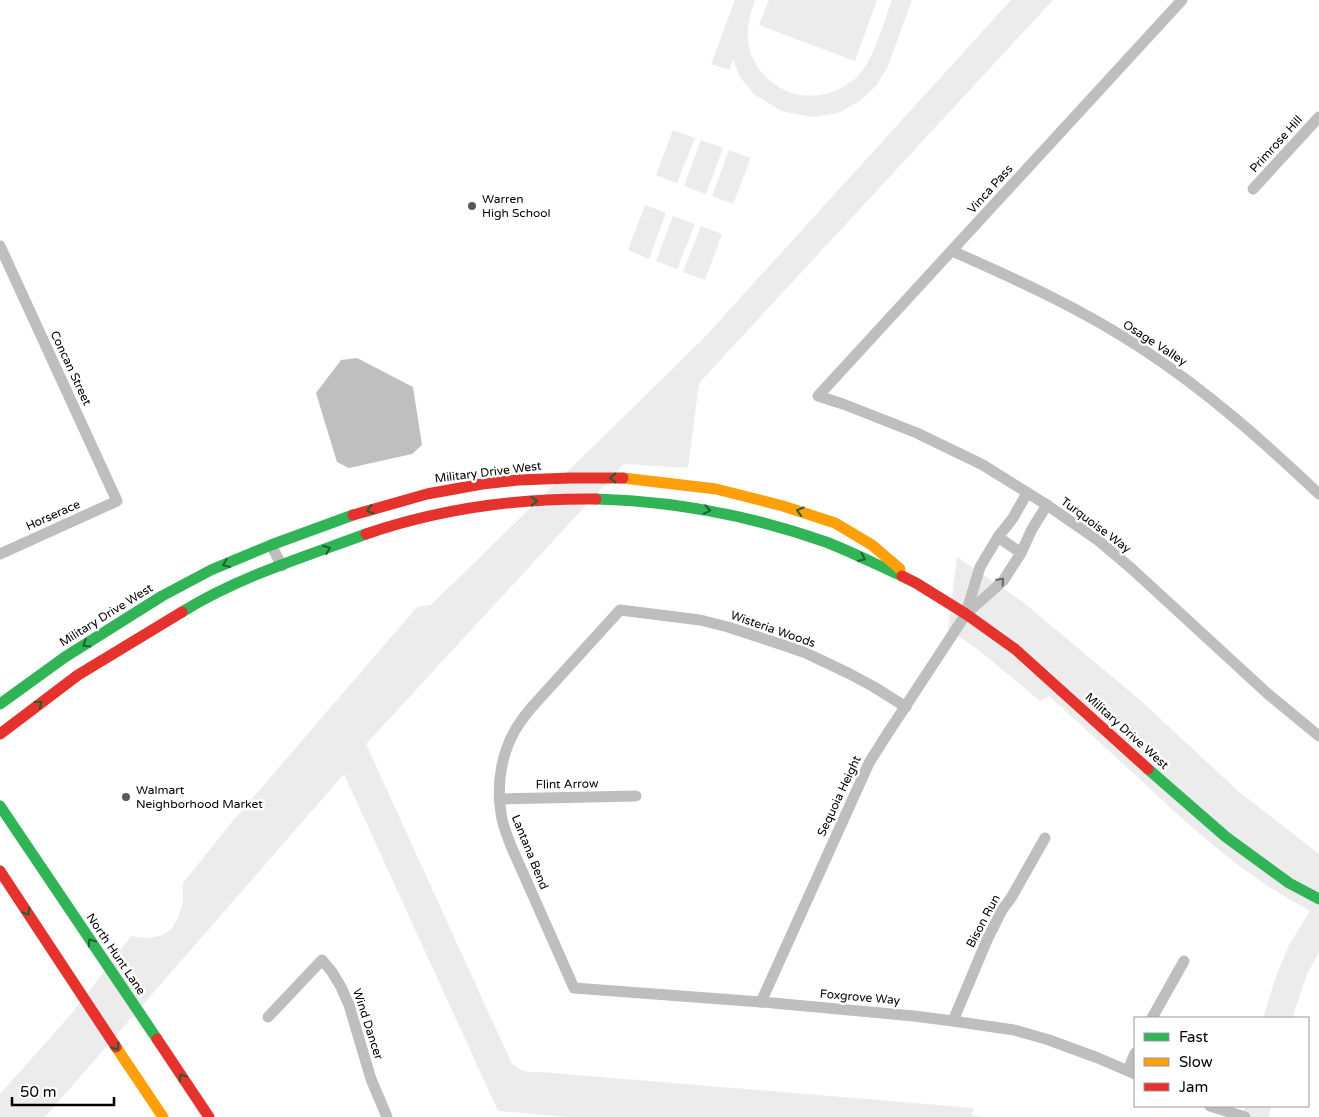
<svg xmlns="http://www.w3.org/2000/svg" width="1319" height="1117" viewBox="0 0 1319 1117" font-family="'Varela Round',sans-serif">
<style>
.green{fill:#ececec}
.water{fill:#bfbfbf}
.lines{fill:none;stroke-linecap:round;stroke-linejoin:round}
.street{stroke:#bebebe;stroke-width:11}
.fast{stroke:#30b455;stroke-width:11}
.slow{stroke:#ff9f0a;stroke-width:11}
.jam{stroke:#e5322d;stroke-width:11}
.oneway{stroke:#1a632f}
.oneway2{stroke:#686868}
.poi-dot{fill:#595959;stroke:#fff;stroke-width:2}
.labels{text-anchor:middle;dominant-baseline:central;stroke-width:5;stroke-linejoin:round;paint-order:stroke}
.street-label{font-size:12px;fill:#000;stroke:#fff}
.poi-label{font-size:12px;fill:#000;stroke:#fff;text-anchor:start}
</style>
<rect width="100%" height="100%" fill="#fff"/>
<g class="green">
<path d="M735 0H755C749 17 744 38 752 56 768 95 815 108 849 83 852 81 856 79 858 76 875 57 883 23 892 0H912L888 66 877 85 860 101 838 113 812 117 781 111 754 94 740 77 733 60 729 70 711 64Z"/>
<path d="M769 0H877L855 61 759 25Z"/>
<path d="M1011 0H1053L699 383 688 468 624 464 366 744 512 1064C523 1072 527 1073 541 1072L974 1108 972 1115 984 1117H568L498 1111 344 774 45 1117H0V1094L73 1012 131 936 147 938 160 936 171 930 178 918 183 901V883L232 822 417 607 431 605 702 340Z"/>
<path d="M673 130 695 138 677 183 656 175Z"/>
<path d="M701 140 723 148 706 194 684 186Z"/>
<path d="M729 150 751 158 733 204 712 196Z"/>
<path d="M645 205 666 213 649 259 628 250Z"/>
<path d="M673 216 695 224 677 269 656 261Z"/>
<path d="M701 226 722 234 705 280 683 272Z"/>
<path d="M957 557 1023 602 1140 700 1238 791 1319 854V953L1308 972 1292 1018H1263L1276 976 1289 945 1310 911C1249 879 1197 833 1147 786 1115 756 1082 726 1049 696L1040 701 980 651 948 629Z"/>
<path d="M1245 1106H1271L1269 1117H1242Z"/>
</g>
<path class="water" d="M357 358 413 387 422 445 412 454 349 468 337 462 316 393 341 360Z"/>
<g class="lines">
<g class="street">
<path d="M1182 0 818 396 843 404 917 433 983 465 1047 505 1099 541 1132 569 1268 694 1319 736"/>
<path d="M1253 189 1319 117"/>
<path d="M0 246 117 501 0 554"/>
<path d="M952 251C1018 280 1084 310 1144 350 1208 392 1264 442 1319 494"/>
<path d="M998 537 1021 553"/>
<path d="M271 545 282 566"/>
<path d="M966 613 980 567 998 537 1013 518 1027 493"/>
<path d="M906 707 874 687 850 674 806 653 780 644 728 627 700 620 620 610 531 708C527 713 523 718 519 724 502 749 496 783 501 813 502 824 507 835 511 846L574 988 761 1002 914 1016 953 1021 1014 1030 1049 1040 1098 1058 1135 1074"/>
<path d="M499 799 636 796"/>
<path d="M761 1002 869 763 884 739 966 614 1003 581 1021 553 1032 529 1047 505"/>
<path d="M268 1017 322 960 332 972 341 987 349 1005 371 1079 387 1117"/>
<path d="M1152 1018 1184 961"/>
<path d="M953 1021 987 940 1002 910 1011 898 1045 838"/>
<path d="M1128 1070 1135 1053"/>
<path d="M1210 1106 1245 1117"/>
</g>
<g class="fast">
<path d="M596 499C674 501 752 516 826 542 852 552 877 565 902 576"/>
<path d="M182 612C238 577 304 557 366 534"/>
<path d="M0 704 65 657 162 596 211 570 271 545 353 515"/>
<path d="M1148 769 1226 837 1289 883 1319 899"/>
<path d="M0 806 157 1039"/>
</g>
<g class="slow">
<path d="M623 478 716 489 783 506 835 523 872 545 900 569"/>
<path d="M116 1047 163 1117"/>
</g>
<g class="jam">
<path d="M353 515 427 494 482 484 518 480 571 478H623"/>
<path d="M366 534C439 509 518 498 596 499"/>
<path d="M902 576 916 583 966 614 1015 649 1148 769"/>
<path d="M0 734 78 675 182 612"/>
<path d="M0 871 116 1047"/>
<path d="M157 1039 209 1117"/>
</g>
</g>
<defs><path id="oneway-chevron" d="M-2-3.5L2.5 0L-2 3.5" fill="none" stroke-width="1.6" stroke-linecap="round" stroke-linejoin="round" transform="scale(1.25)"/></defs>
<g class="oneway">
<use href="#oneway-chevron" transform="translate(613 478) rotate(-180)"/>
<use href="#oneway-chevron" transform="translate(534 501) rotate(-3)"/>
<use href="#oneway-chevron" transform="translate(370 510) rotate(164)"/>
<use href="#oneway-chevron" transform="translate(707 510) rotate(10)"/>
<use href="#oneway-chevron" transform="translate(800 511) rotate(-163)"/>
<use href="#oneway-chevron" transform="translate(327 549) rotate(-21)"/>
<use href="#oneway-chevron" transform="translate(862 558) rotate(23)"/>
<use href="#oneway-chevron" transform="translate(226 564) rotate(157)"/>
<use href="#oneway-chevron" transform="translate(86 644) rotate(148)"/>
<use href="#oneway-chevron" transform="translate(39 704) rotate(-37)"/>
<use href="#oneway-chevron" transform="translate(27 912) rotate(57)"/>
<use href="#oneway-chevron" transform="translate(91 942) rotate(-124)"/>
<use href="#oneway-chevron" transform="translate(116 1047) rotate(57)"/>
<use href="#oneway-chevron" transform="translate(182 1077) rotate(-124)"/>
</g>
<use class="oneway2" href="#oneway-chevron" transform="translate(1001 581) rotate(-48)"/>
<g class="poi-dot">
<circle cx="472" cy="206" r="5"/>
<circle cx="126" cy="797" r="5"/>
</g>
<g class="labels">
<g class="street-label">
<text transform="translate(1276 144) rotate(-48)">Primrose Hill</text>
<text transform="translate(990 189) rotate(-48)">Vinca Pass</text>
<text transform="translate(1155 343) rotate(33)">Osage Valley</text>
<text transform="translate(71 368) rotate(65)">Concan Street</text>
<text transform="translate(488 472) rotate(-7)">Military Drive West</text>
<text transform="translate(53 515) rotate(-24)">Horserace</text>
<text transform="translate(1096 525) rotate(37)">Turquoise Way</text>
<text transform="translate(106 615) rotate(-32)">Military Drive West</text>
<text transform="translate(773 629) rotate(19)">Wisteria Woods</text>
<text transform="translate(1127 731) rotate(42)">Military Drive West</text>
<text transform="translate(567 784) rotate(-1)">Flint Arrow</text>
<text transform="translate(839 796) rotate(-65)">Sequoia Height</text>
<text transform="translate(530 852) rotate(68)">Lantana Bend</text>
<text transform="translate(983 921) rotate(-62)">Bison Run</text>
<text transform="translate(116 954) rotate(56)">North Hunt Lane</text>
<text transform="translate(860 997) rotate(5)">Foxgrove Way</text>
<text transform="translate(368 1024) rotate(72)">Wind Dancer</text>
</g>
<g class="poi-label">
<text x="482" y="199">Warren<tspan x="482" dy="14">High School</tspan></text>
<text x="136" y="790">Walmart<tspan x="136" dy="14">Neighborhood Market</tspan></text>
</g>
</g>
<rect x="1134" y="1017" width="175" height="90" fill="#ffffff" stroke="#999999"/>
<rect x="1144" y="1033" width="25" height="8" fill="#30b455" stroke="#999999"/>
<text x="1179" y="1042" font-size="15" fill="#000000">Fast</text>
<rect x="1144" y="1058" width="25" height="8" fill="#ff9f0a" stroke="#999999"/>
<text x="1179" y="1067" font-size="15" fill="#000000">Slow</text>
<rect x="1144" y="1083" width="25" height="8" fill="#e5322d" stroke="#999999"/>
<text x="1179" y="1092" font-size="15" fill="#000000">Jam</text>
<path d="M12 1097v8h102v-8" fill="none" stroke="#000000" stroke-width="2.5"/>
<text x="20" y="1097" font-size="15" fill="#000000" stroke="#ffffff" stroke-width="4" paint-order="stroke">50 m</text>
</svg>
